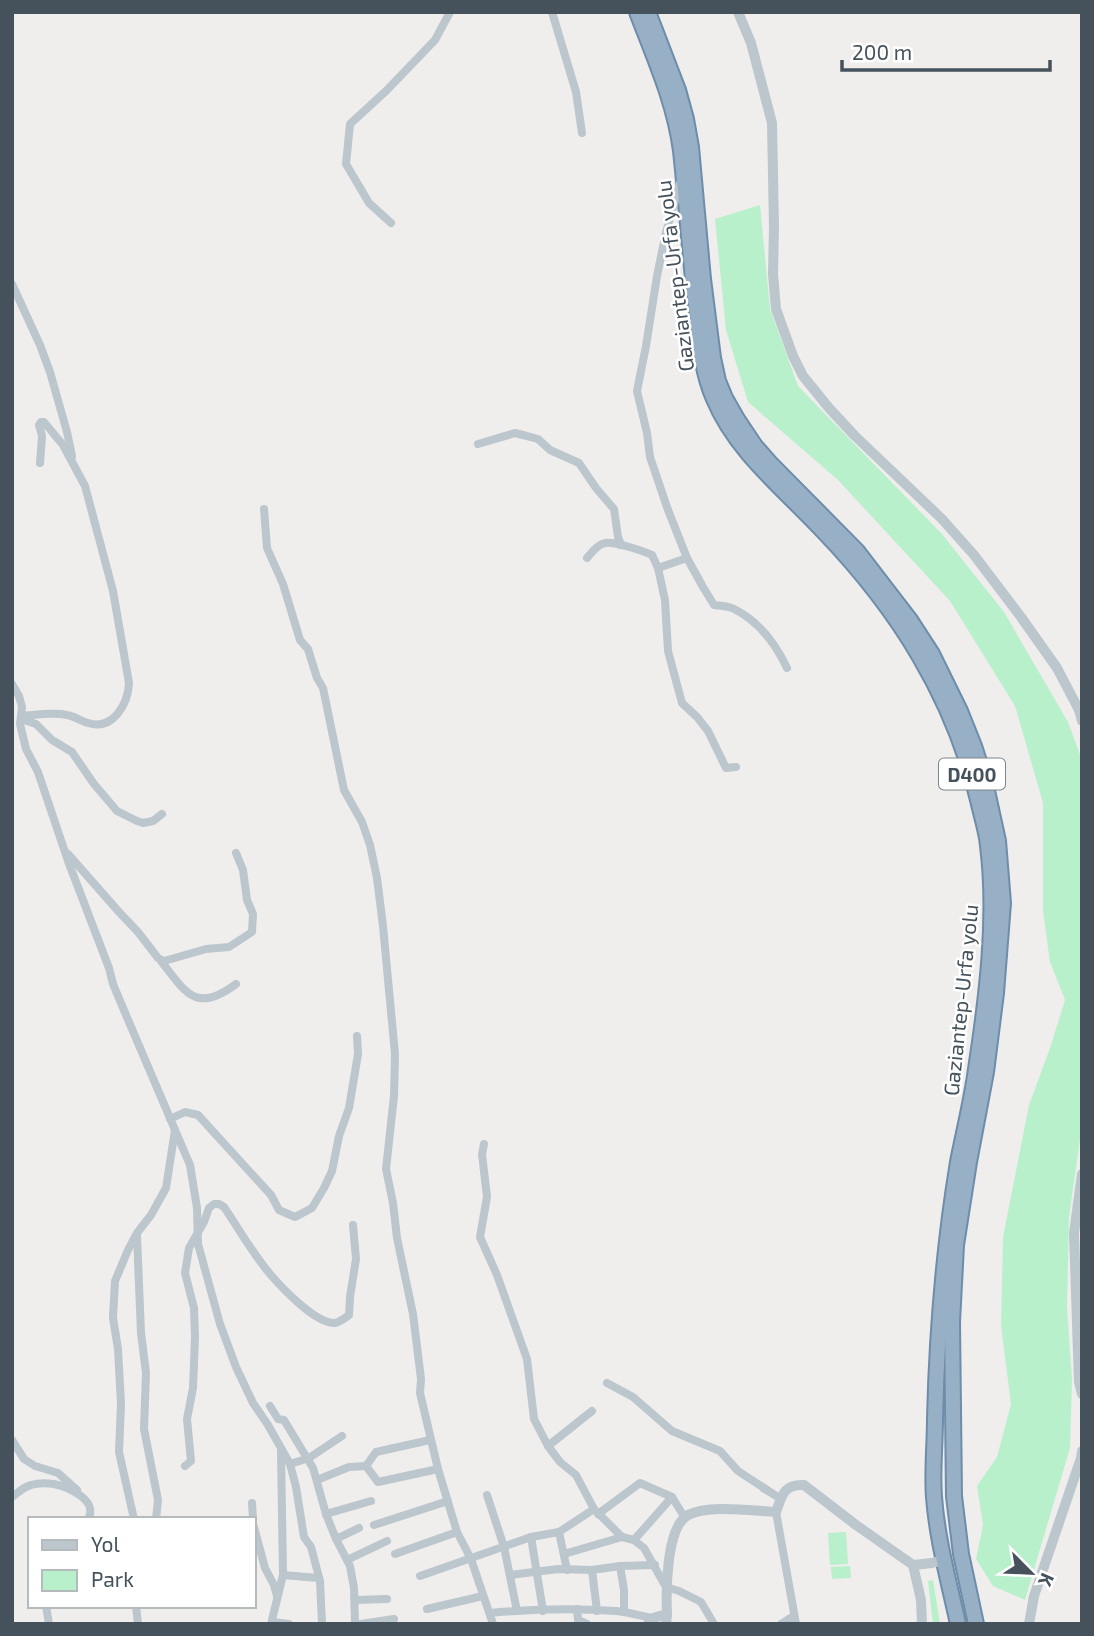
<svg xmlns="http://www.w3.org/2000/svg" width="1094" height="1636" viewBox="0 0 1094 1636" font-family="'Exo 2',sans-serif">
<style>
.green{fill:#b9f0cc}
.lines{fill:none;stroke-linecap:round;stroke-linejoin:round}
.trunk-casing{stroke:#6e8daa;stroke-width:18}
.minor{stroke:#bbc6cd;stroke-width:8}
.tertiary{stroke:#bbc6cd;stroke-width:10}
.trunk{stroke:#97b0c6;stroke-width:14}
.labels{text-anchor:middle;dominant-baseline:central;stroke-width:5;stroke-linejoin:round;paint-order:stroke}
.shield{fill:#fff;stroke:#7d868c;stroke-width:2}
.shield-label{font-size:19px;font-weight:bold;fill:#45525b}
.street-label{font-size:21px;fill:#45525b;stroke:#fff}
</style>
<rect width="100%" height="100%" fill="#f0eded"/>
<g class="green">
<path d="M760 205 770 309 798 386 942 534 1004 612 1068 722 1082 760V1125L1069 1217 1067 1307 1072 1379 1070 1448 1025 1600 993 1586 976 1559 983 1525 977 1486 997 1457 1011 1404 1001 1326 1003 1237 1029 1105 1050 1048 1065 1000 1050 962 1043 911V803L1015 706 950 601 838 480 748 402 726 330 715 219Z"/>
<path d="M846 1532 848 1564 830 1565 828 1533Z"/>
<path d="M850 1566 851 1578 832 1579 831 1567Z"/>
<path d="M933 1580 940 1624H933L928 1581Z"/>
</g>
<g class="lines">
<defs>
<g id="trunk">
<path d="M637 12C654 57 675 103 681 151 687 206 690 260 697 314 700 343 702 372 714 399 736 452 784 489 823 531 898 609 954 697 979 804 982 818 987 832 988 846 997 918 987 997 976 1069 972 1100 964 1131 958 1162 944 1247 937 1333 935 1419 935 1445 932 1471 934 1497 937 1539 949 1582 958 1624"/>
<path d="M648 12 678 90 686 119 691 147 703 279 713 358 718 381 725 398 737 419 755 446 770 463 857 551 910 620 932 654 960 711 974 746 984 777 998 841 1003 903 996 993 986 1072 969 1162 956 1245 952 1322 954 1496 961 1554 976 1624"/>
</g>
</defs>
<use href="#trunk" class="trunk-casing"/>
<g class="minor">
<path d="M552 12 576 92 582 133"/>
<path d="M391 223 369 203 346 164 350 124 386 91 435 40 450 12"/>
<path d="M12 284 40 345 50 372 67 432 72 456"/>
<path d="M478 444 515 433 523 435 538 439 550 450 579 463 596 488 614 509 618 537 621 545"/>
<path d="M264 509 267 548 283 584 300 640 308 649 317 678 323 688 344 790 362 822 370 845 377 878 383 926 395 1054 394 1096 386 1169 393 1203 397 1238 413 1314 421 1379 420 1393 438 1469 457 1532 471 1559 493 1624"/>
<path d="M587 558C591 553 598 544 605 543 614 541 643 551 652 555L658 568 665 600 668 651 682 703 697 717 708 731 726 768 736 767"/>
<path d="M687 558 703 587 714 605C721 606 730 606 736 610 759 622 776 645 787 668"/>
<path d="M658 568 687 558 668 510 650 457 647 433 637 391 646 346 657 276 666 232 680 183"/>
<path d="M12 684 19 696 22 707 20 724 26 749 38 772 68 861 109 968 113 984 123 1008 190 1165 197 1208 198 1244 220 1324 236 1367 253 1403 268 1425 290 1464 296 1487 304 1537 311 1547 320 1581 322 1624"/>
<path d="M22 716C36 715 53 712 67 715 74 716 81 721 88 723 113 731 128 704 129 683L113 591 85 486 63 445 44 422H41L39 425 42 436 40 463"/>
<path d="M21 719 36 724 52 740 72 752 94 784 117 811 137 821 143 823 153 821 162 814"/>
<path d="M68 854 119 912 138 932 158 958 164 961 206 949 229 947 252 932 253 914 247 900 243 870 236 853"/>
<path d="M161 961C186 993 196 1014 236 984"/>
<path d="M170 1119 185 1112 198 1115 271 1195 279 1210 295 1217 312 1208 324 1188 332 1171 339 1136 349 1108 358 1054 357 1036"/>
<path d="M484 1144 482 1154 487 1197 480 1237 497 1275 527 1359 534 1419 548 1446 560 1462 576 1475 594 1509 622 1537 634 1540 644 1548 666 1587 679 1591 701 1602 714 1624"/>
<path d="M137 1236 141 1333 146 1373 144 1429 158 1500 156 1519"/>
<path d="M607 1383 633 1397 672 1431 720 1451 738 1471 781 1499 763 1488"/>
<path d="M270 1406 278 1419 284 1420 313 1468 326 1514 336 1539 350 1566 354 1588 355 1624"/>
<path d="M12 1440 24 1459 35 1466 58 1473 77 1490"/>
<path d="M548 1446 592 1411"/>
<path d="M290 1464 309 1458 342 1436"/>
<path d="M185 1466 191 1461 187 1419 193 1388 195 1337 194 1308 185 1273 189 1248 204 1222 209 1208 214 1204H219L224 1207C239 1229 253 1254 270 1274 282 1288 316 1324 335 1323 340 1322 345 1318 349 1315L350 1297 356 1259 353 1225"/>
<path d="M366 1466 378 1482 438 1469"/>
<path d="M317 1480 349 1467 366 1466 376 1452 430 1440"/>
<path d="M487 1495 504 1547 517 1611"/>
<path d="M12 1497C19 1492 23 1487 31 1485 38 1483 46 1483 54 1484 69 1487 99 1501 88 1519"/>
<path d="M252 1503 253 1519"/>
<path d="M776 1512 796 1624"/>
<path d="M326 1514 371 1501"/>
<path d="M598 1514 640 1483 672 1497 685 1518"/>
<path d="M134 1519 119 1452 121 1404 118 1349 113 1318 115 1281 128 1250 137 1233 151 1215 166 1188 175 1130"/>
<path d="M374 1525 448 1501"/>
<path d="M254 1527 265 1568 274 1585 277 1596"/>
<path d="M559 1532 567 1570"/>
<path d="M531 1537 543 1611"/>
<path d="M336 1539 359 1528"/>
<path d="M634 1540 672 1497"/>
<path d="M395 1554 457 1532"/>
<path d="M564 1554 622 1537"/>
<path d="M347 1560 387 1541"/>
<path d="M620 1566 624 1590V1612"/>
<path d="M592 1570 597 1611"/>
<path d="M283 1575 318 1578"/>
<path d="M510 1575 558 1569 592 1570 620 1566 655 1565"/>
<path d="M420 1576 531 1537 559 1532 594 1509"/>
<path d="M355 1600 387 1599"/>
<path d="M46 1606 49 1624"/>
<path d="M136 1606 138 1624"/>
<path d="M427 1609 483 1596"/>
<path d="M577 1609 578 1620 587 1624"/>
<path d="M490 1613C532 1609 575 1608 616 1611 628 1612 641 1616 653 1618"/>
<path d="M272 1622 289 1624"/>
<path d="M271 1624 283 1575 281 1450"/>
<path d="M361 1624 394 1619"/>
<path d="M781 1624 794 1616"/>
</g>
<g class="tertiary">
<path d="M738 12 751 43 772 123 774 227 773 274 776 309 793 356 803 376 829 408 854 435 942 519 974 555 1021 617 1057 668 1079 710 1082 721"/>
<path d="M1082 1174 1074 1233 1079 1382 1082 1394"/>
<path d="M913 1565 921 1600 922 1624"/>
<path d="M667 1614C666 1591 666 1527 688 1515 709 1504 753 1511 776 1512 782 1495 784 1484 804 1485L856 1525 913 1565 932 1563 944 1560"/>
<path d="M648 1624 653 1618 667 1614 666 1624"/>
<path d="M1029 1624 1034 1596 1081 1458 1082 1451"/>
</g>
<use href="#trunk" class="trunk"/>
</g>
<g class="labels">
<rect class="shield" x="939" y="758.5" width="66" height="31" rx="5"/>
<g class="shield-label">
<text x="972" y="774">D400</text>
</g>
<g class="street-label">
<text transform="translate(674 276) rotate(-97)">Gaziantep-Urfa yolu</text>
<text transform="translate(960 1000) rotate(-84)">Gaziantep-Urfa yolu</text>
</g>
</g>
<rect width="1094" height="1636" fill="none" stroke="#45525b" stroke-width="28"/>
<rect x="28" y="1517" width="228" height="91" fill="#ffffff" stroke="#b5babd" stroke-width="2"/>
<rect x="42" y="1540" width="35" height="10" fill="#bbc6cd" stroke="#b5babd" stroke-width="2"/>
<text x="91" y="1552" font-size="21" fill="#45525b">Yol</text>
<rect x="42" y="1570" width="35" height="21" fill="#b9f0cc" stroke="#b5babd" stroke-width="2"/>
<text x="91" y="1587" font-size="21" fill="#45525b">Park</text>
<g transform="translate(1031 1573) rotate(114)" stroke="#ffffff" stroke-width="5" paint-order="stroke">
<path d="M0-5L12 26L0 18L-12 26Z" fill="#45525b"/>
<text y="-10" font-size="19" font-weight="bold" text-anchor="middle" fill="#45525b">K</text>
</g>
<path d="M842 60v10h208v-10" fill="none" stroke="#45525b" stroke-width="3.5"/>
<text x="852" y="60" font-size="21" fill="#45525b" stroke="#ffffff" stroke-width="5" paint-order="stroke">200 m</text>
</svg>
